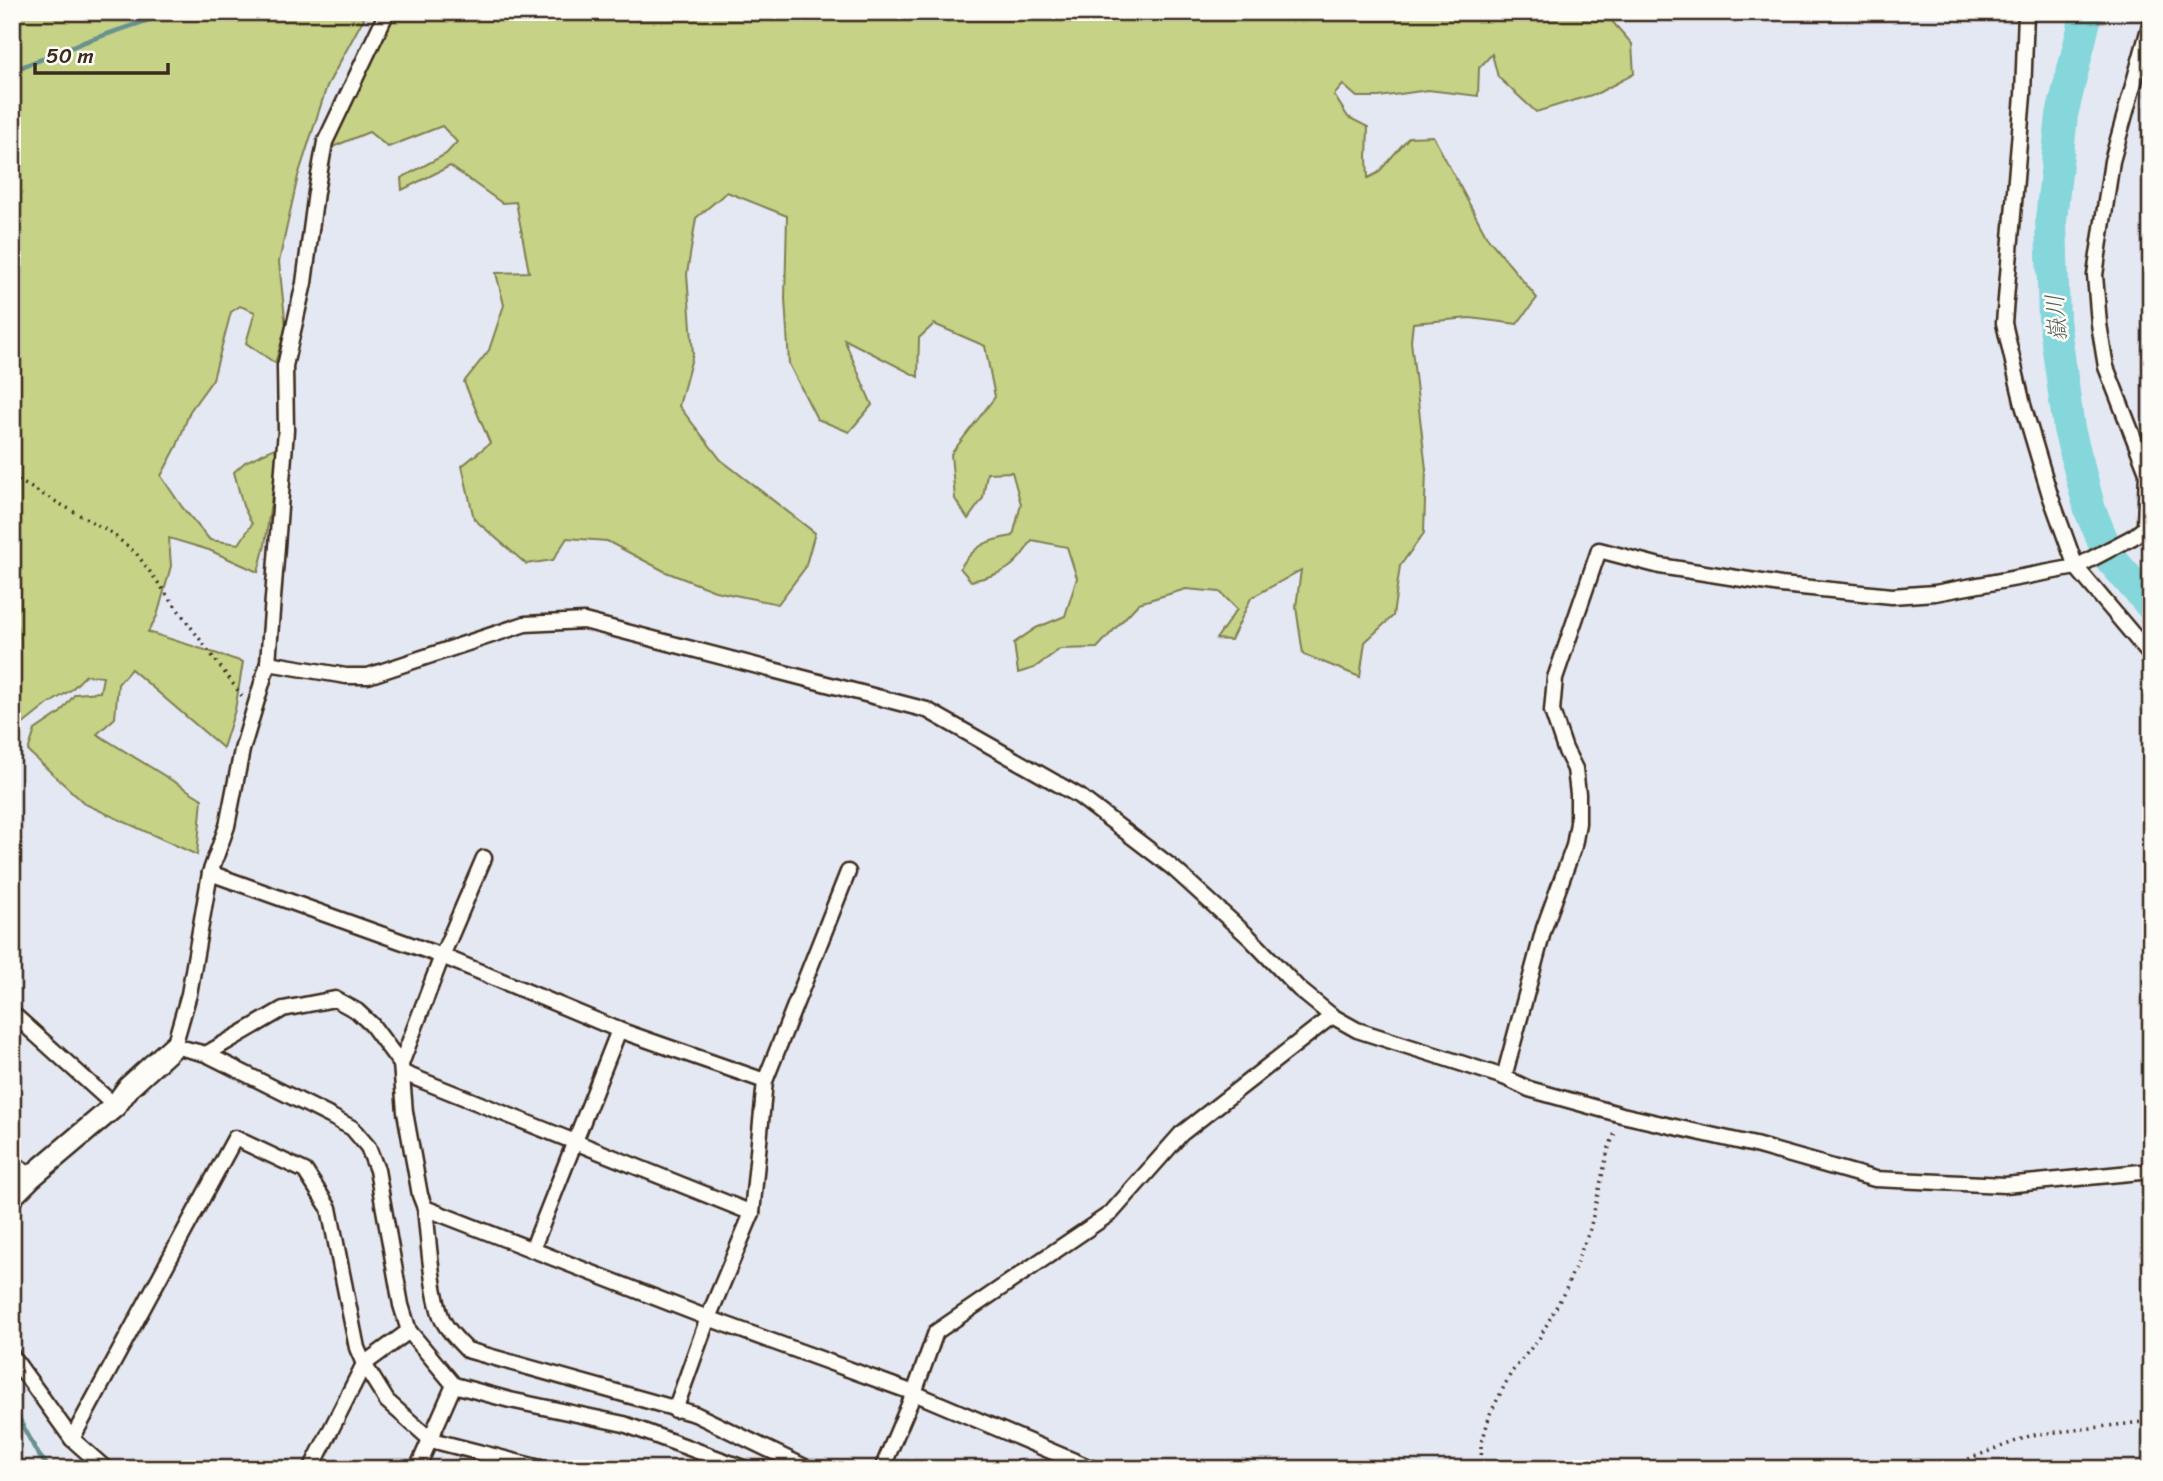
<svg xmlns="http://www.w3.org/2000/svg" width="2163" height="1481" viewBox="0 0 2163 1481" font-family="Sriracha,'Klee One',sans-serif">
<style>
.green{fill:#c6d286;stroke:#807e52;stroke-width:2}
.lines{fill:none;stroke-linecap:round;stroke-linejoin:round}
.stream{stroke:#67928f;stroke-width:5}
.river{stroke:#85d7db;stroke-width:32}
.street-casing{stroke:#3b2a1e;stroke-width:19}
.secondary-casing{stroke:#3b2a1e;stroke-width:26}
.path{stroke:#3b2a1e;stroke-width:3.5;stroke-dasharray:2 5;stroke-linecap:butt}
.street{stroke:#fdfcf7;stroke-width:14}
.secondary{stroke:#fdfcf7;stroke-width:21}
.labels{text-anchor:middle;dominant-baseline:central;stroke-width:5;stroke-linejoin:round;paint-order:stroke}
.water-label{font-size:24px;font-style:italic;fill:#515e57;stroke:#fdfcf7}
</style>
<rect width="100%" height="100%" fill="#e4e8f3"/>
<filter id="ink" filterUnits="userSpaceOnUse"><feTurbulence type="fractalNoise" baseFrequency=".0143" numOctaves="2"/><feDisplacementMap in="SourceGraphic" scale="14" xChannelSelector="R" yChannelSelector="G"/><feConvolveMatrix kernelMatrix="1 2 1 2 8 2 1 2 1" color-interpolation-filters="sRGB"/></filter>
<g filter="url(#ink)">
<g class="green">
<path d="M12 12H364L366 14 327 86 298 176 279 262 286 328 275 363 246 343 255 312 240 306 231 312 213 379 190 411 177 446 161 476 182 507 210 540 239 544 252 524 243 506 234 472 245 462 275 448 277 458 265 545 258 572 209 550 169 538 171 566 157 616 148 632 243 662 235 710 223 748 131 669 118 684 115 718 97 734 202 799 197 855 85 804 28 751 35 730 60 713 75 694 100 692 103 677 86 675 71 690 47 705 12 733Z"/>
<path d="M396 12H1604L1632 44 1634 74 1598 93 1536 112 1498 77 1492 54 1479 68 1478 96 1428 90 1379 97H1357L1343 85 1334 95 1348 117 1368 127 1367 158 1368 178 1378 173 1409 137 1433 136 1487 237 1537 298 1517 324 1470 318 1413 323 1411 341 1426 469 1424 533 1400 566 1393 616 1365 642 1360 677 1303 654 1296 607 1301 570 1251 598 1231 640 1216 639 1237 609 1220 592 1186 589 1139 603 1097 648 1060 649 1034 668 1018 673 1014 643 1036 628 1065 616 1077 578 1067 547 1032 540C1014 570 1004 573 971 581L960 568C975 545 987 540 1013 536L1021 504 1012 472 987 473 983 498 968 519 955 499 951 454 995 397 985 346 934 324 919 338 918 377 844 339 872 405 849 432 817 419 789 364 785 299 787 216 727 192 696 218 687 274 693 354 679 406 721 460 815 533 805 568 778 604 715 591 666 572 607 541 567 538 553 560 526 564 474 519 462 466 490 443 464 382 489 350 504 305 496 273 529 272 516 202 502 203 450 166 402 190 401 178 446 154 457 142 442 126 388 147 369 132 330 148Z"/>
</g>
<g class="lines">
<g class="stream">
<path d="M12 71 84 42 172 12"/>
<path d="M12 1406 38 1454 50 1469"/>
</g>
<path class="river" d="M2087 12 2062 115 2051 220 2054 320 2069 429 2090 510 2110 558 2151 605"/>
<defs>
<g id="street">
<path d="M387 12 325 142 316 192 304 283 285 366 286 430 268 663 242 750 227 826 210 873 189 994 174 1046 206 1054 330 1116 352 1128 368 1147 377 1170 401 1305 409 1331 454 1385 510 1400 624 1424 746 1469"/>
<path d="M2026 12 2023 95 2004 323 2023 405 2050 495 2076 567 2151 656"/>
<path d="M2145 526 2147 472 2106 367 2099 324 2095 275 2112 161 2151 21"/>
<path d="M268 663 346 676H368L525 624 584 621 927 710 1079 796 1173 868 1249 937 1299 989 1332 1016 1357 1030 1504 1077 1529 1089 1622 1115 1755 1145 1875 1179 2005 1185 2151 1171"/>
<path d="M210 873 442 956 619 1030 765 1081"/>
<path d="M12 1013 115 1106"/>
<path d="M206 1054 283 1009 335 999 357 1011 372 1025 401 1064 405 1112 420 1195 425 1208C428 1235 432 1298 443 1321 449 1332 458 1341 467 1350L695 1414 809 1469"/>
<path d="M401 1064 442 956 484 858"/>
<path d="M403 1073 752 1213"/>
<path d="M1504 1077 1544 928 1574 846 1578 823V794L1575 769 1565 749 1552 711 1555 678 1599 550 1660 566 1781 585 1892 596 1935 593 2076 567 2133 537 2151 523"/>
<path d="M12 1161 31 1177"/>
<path d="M425 1208 708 1318 914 1393 1093 1469"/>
<path d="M532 1250 619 1030"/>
<path d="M12 1356 72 1439 106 1469"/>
<path d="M675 1410 708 1318 752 1213 765 1081 848 872"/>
<path d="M72 1439 235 1138 305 1171 329 1208 357 1348 364 1364 387 1401 431 1440 544 1469"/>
<path d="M311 1469 364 1364 409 1331"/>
<path d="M417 1469 454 1385"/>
<path d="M882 1469 914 1393 936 1332 1111 1213 1181 1134 1332 1016"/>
</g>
<path id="secondary" d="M12 1196 31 1177 115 1106 129 1087 174 1046"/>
</defs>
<use href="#street" class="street-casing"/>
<use href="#secondary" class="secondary-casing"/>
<g class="path">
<path d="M12 477 110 532 136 553 242 696"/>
<path d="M1482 1469 1481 1446 1490 1414 1511 1373 1540 1337 1566 1289 1590 1229 1608 1150 1616 1130"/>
<path d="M1942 1469 2032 1435 2151 1421"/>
</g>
<use href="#street" class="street"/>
<use href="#secondary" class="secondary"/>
</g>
</g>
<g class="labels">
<g class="water-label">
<text transform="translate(2056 318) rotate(-94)">嶽川</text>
</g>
</g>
<rect width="2163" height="1481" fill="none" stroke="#fdfcf7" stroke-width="42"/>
<rect x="21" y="21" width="2121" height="1439" fill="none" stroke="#3b2a1e" stroke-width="2.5" filter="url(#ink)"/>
<path d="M35 63v10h133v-10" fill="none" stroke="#3b2a1e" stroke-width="3.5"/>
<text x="46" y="63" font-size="21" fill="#3b2a1e" stroke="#fdfcf7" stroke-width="5" paint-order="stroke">50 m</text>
</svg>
